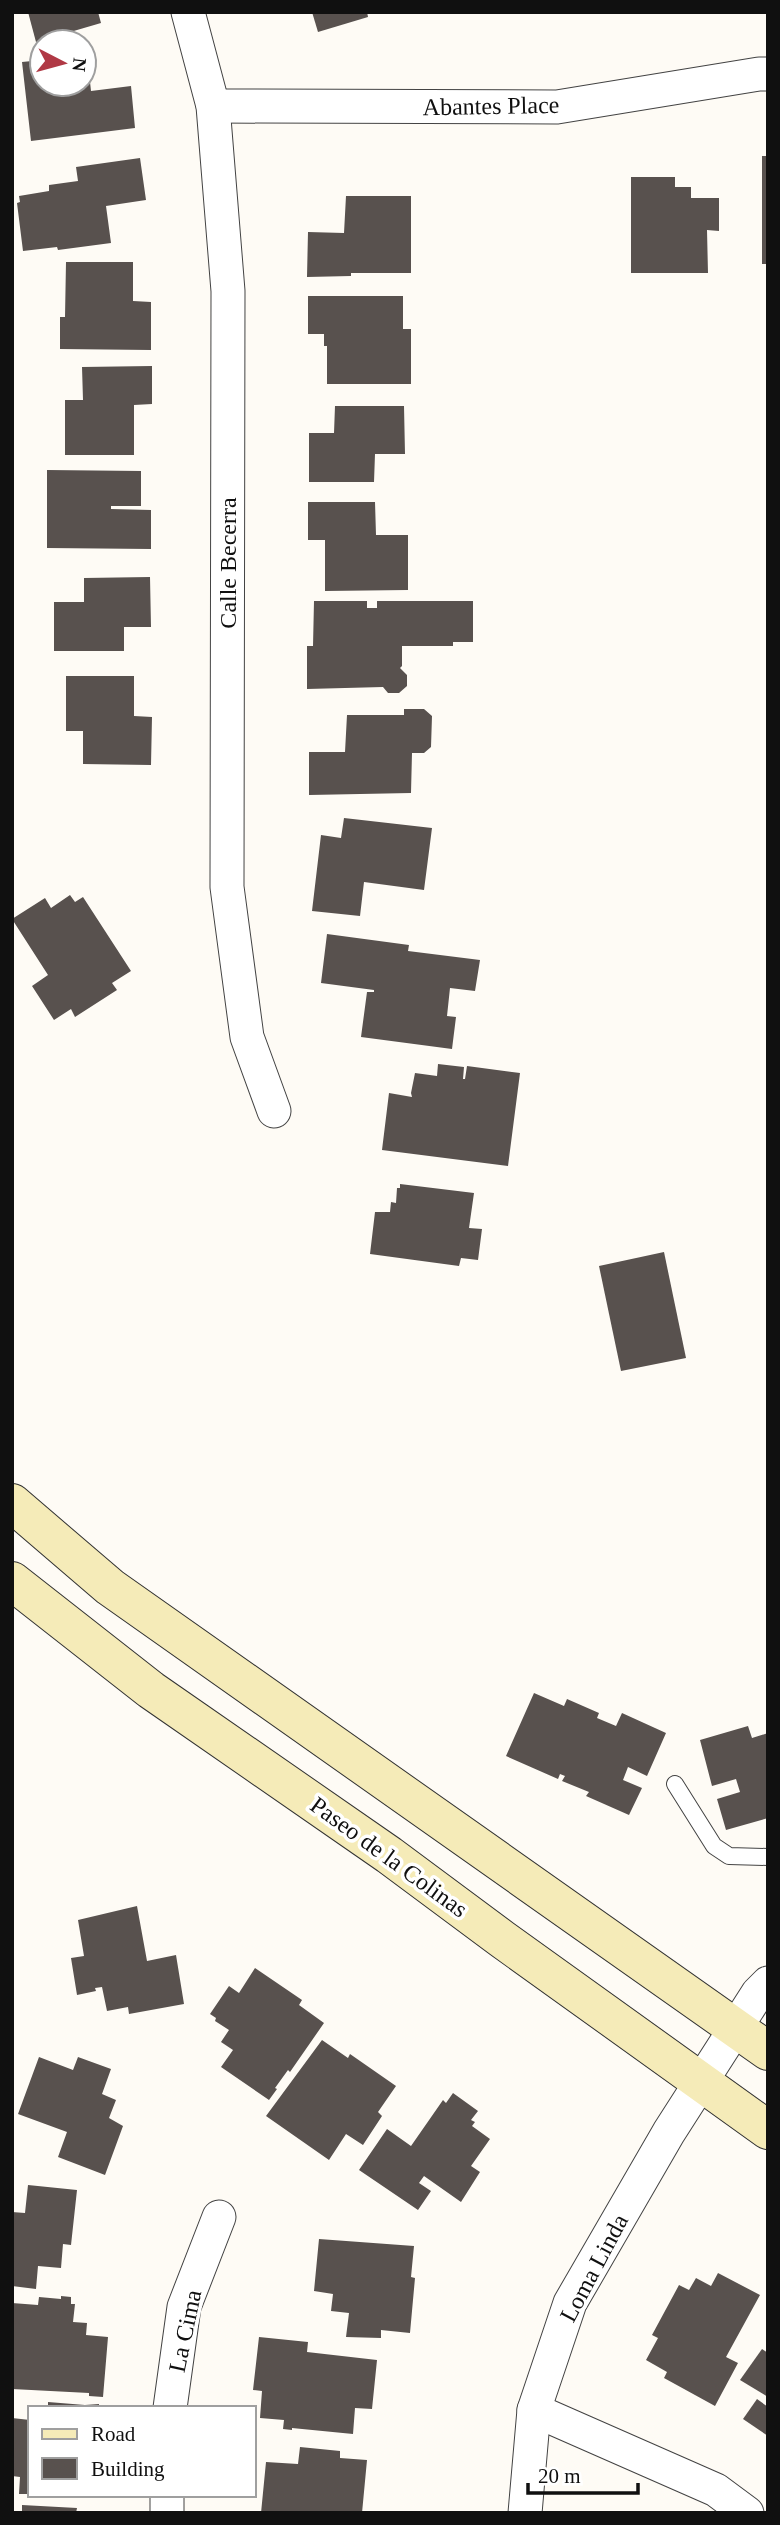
<svg xmlns="http://www.w3.org/2000/svg" width="780" height="2525" viewBox="0 0 780 2525" font-family="'Times New Roman',serif">
<style>
.building{fill:#58514e}
.lines{fill:none;stroke-linecap:round;stroke-linejoin:round}
.lane-casing{stroke:#434343;stroke-width:18}
.street-casing{stroke:#434343;stroke-width:35}
.secondary-casing{stroke:#323232;stroke-width:40}
.lane{stroke:#fff;stroke-width:16}
.street{stroke:#fff;stroke-width:33}
.secondary{stroke:#f5ebb8;stroke-width:38}
.labels{text-anchor:middle;dominant-baseline:central;stroke-width:7;stroke-linejoin:round;paint-order:stroke}
.street-label{font-size:24px;fill:#101010;stroke:#fff}
</style>
<rect width="100%" height="100%" fill="#fefbf5"/>
<g class="building">
<path d="M28 12H98L101 23 36 42Z"/>
<path d="M312 12H367L368 17 318 32Z"/>
<path d="M87 54 91 91 131 86 135 128 31 141 22 62 42 60V84H84V55Z"/>
<rect x="762" y="156" width="6" height="108"/>
<path d="M140 158 146 200 106 206 111 243 58 250 57 247 23 251 17 203 20 202 19 196 49 191V185L78 181 76 167Z"/>
<path d="M631 177H675V187H691V198H719V231L707 230 708 273H631Z"/>
<path d="M346 196H411V273H351V276L307 277 308 232 344 233Z"/>
<path d="M66 262H133V301L151 302V350L60 349V317H65Z"/>
<path d="M308 296H403V329H411V384H327V346H324V334H308Z"/>
<path d="M152 366V404L134 405V455H65V400H83L82 367Z"/>
<path d="M335 406H404L405 454H375L374 482H309V433H334Z"/>
<path d="M47 470 141 471V506H111V509L151 510V549L47 548Z"/>
<path d="M308 502H375L376 535H408V590L325 591V540H308Z"/>
<path d="M150 577 151 627H124V651H54V602H84V578Z"/>
<path d="M314 601H367V608H377V601H473V642H453V646H402V666L400 668 407 675V686L399 693H388L383 687 307 689V646H313Z"/>
<path d="M66 676H134V716L152 717 151 765 83 764V731H66Z"/>
<path d="M404 709H424L432 716 431 747 424 753H412L411 793 309 795V752H345L347 715H404Z"/>
<path d="M344 818 432 828 424 890 364 882 360 916 312 911 321 835 341 838Z"/>
<path d="M70 895 75 902 83 897 131 971 112 983 117 990 75 1017 71 1009 54 1020 32 986 48 975 12 919 45 898 51 908Z"/>
<path d="M327 934 409 945 408 951 480 960 475 991 450 988 447 1016 456 1017 452 1049 361 1037 367 992H374V990L321 983Z"/>
<path d="M438 1064 464 1067 463 1079H465L467 1066 520 1073 508 1166 382 1150 389 1093 412 1097 411 1093 415 1073 437 1076Z"/>
<path d="M400 1184 474 1193 469 1228 482 1229 478 1260 461 1258 459 1266 370 1254 375 1212H390L391 1202 396 1203 397 1188H400Z"/>
<path d="M664 1252 686 1358 621 1371 599 1266Z"/>
<path d="M534 1693 564 1706 567 1699 599 1713 597 1718 616 1726 622 1713 666 1733 647 1776 628 1767 623 1780 642 1788 629 1815 586 1796 589 1792 562 1781 565 1776 560 1774 558 1779 506 1756Z"/>
<path d="M748 1726 752 1738 768 1733V1818L726 1830 717 1799 740 1792 736 1779 712 1786 700 1740Z"/>
<path d="M137 1906 147 1961 176 1955 184 2004 129 2014 128 2007 107 2011 102 1987 95 1988 96 1991 77 1995 71 1958 84 1956 78 1920Z"/>
<path d="M255 1968 302 2000 299 2005 324 2023 290 2072 288 2070 275 2088 277 2089 269 2100 221 2067 233 2050 221 2042 229 2030 215 2021 216 2018 210 2014 229 1986 239 1993Z"/>
<path d="M322 2040 348 2058 350 2054 396 2086 378 2112 382 2116 363 2145 346 2134 329 2160 266 2116Z"/>
<path d="M39 2057 73 2070 78 2057 111 2069 102 2094 116 2100 109 2118 123 2126 105 2175 58 2157 67 2132 18 2114Z"/>
<path d="M453 2093 478 2111 471 2120 475 2122 472 2126 490 2139 471 2166 480 2172 461 2202 424 2176 419 2183 431 2191 418 2210 359 2170 387 2129 411 2146 443 2100 446 2103Z"/>
<path d="M28 2185 77 2190 71 2245 63 2244 61 2268 38 2266 36 2289 12 2286V2212L25 2213Z"/>
<path d="M319 2239 414 2246 411 2277 415 2278 410 2333 381 2330V2338L346 2337 349 2313 331 2311 333 2294 314 2291Z"/>
<path d="M718 2273 760 2295 726 2357 738 2363 715 2406 664 2378 667 2372 646 2360 658 2338 652 2335 679 2285 689 2290 696 2278 711 2286Z"/>
<path d="M61 2296 71 2297V2304H75L73 2322 87 2323 86 2335 108 2337 103 2397 89 2396V2393L12 2389V2303L38 2305 39 2297 61 2299Z"/>
<path d="M259 2337 308 2342 307 2352 377 2360 372 2409 355 2408 353 2434 292 2428V2430L283 2429 284 2420 260 2418 262 2391 253 2390Z"/>
<path d="M762 2349 768 2353V2397L740 2380Z"/>
<path d="M757 2399 768 2407V2436L743 2419Z"/>
<path d="M48 2402 85 2405 99 2404V2408H48Z"/>
<path d="M12 2418 30 2420V2494H19L20 2477 12 2476Z"/>
<path d="M300 2447 340 2451V2458L367 2460 362 2513H261L266 2462 298 2464Z"/>
<path d="M22 2505 77 2508 76 2513H22Z"/>
</g>
<g class="lines">
<defs>
<path id="lane" d="M675 1784 714 1846 729 1856 768 1857"/>
<g id="street">
<path d="M188 12 213 106 228 291 227 887 247 1037 274 1111"/>
<path d="M213 106 557 107 759 74H768"/>
<path d="M170 2408 184 2307 219 2217"/>
<path d="M534 2410 716 2490 747 2513"/>
<path d="M167 2495V2513"/>
<path d="M525 2513 534 2410 570 2303 669 2132 758 1993 768 1983"/>
</g>
<g id="secondary">
<path d="M12 1503 110 1587 768 2051"/>
<path d="M12 1581 151 1690 389 1855 502 1939 768 2130"/>
</g>
</defs>
<use href="#lane" class="lane-casing"/>
<use href="#street" class="street-casing"/>
<use href="#secondary" class="secondary-casing"/>
<use href="#lane" class="lane"/>
<use href="#street" class="street"/>
<use href="#secondary" class="secondary"/>
</g>
<g class="labels">
<g class="street-label">
<text transform="translate(491 106) rotate(-1)">Abantes Place</text>
<text transform="translate(228 563) rotate(-90)">Calle Becerra</text>
<text transform="translate(389 1857) rotate(36)">Paseo de la Colinas</text>
<text transform="translate(594 2268) rotate(-62)">Loma Linda</text>
<text transform="translate(185 2331) rotate(-78)">La Cima</text>
</g>
</g>
<rect width="780" height="2525" fill="none" stroke="#101010" stroke-width="28"/>
<rect x="28" y="2406" width="228" height="91" fill="#ffffff" stroke="#9f9f9f" stroke-width="2"/>
<rect x="42" y="2429" width="35" height="10" fill="#f5ebb8" stroke="#9f9f9f" stroke-width="2"/>
<text x="91" y="2441" font-size="21" fill="#101010">Road</text>
<rect x="42" y="2458" width="35" height="21" fill="#58514e" stroke="#9f9f9f" stroke-width="2"/>
<text x="91" y="2476" font-size="21" fill="#101010">Building</text>
<g transform="translate(63 63) rotate(96)"><circle r="33" fill="#ffffff" stroke="#9f9f9f" stroke-width="2"/>
<path d="M0-5L12 26L0 18L-12 26Z" fill="#b03945"/>
<text y="-10" font-size="19" font-weight="bold" text-anchor="middle" fill="#101010">N</text>
</g>
<path d="M528 2483v10h110v-10" fill="none" stroke="#101010" stroke-width="3.5"/>
<text x="538" y="2483" font-size="21" fill="#101010" stroke="#ffffff" stroke-width="5" paint-order="stroke">20 m</text>
</svg>
